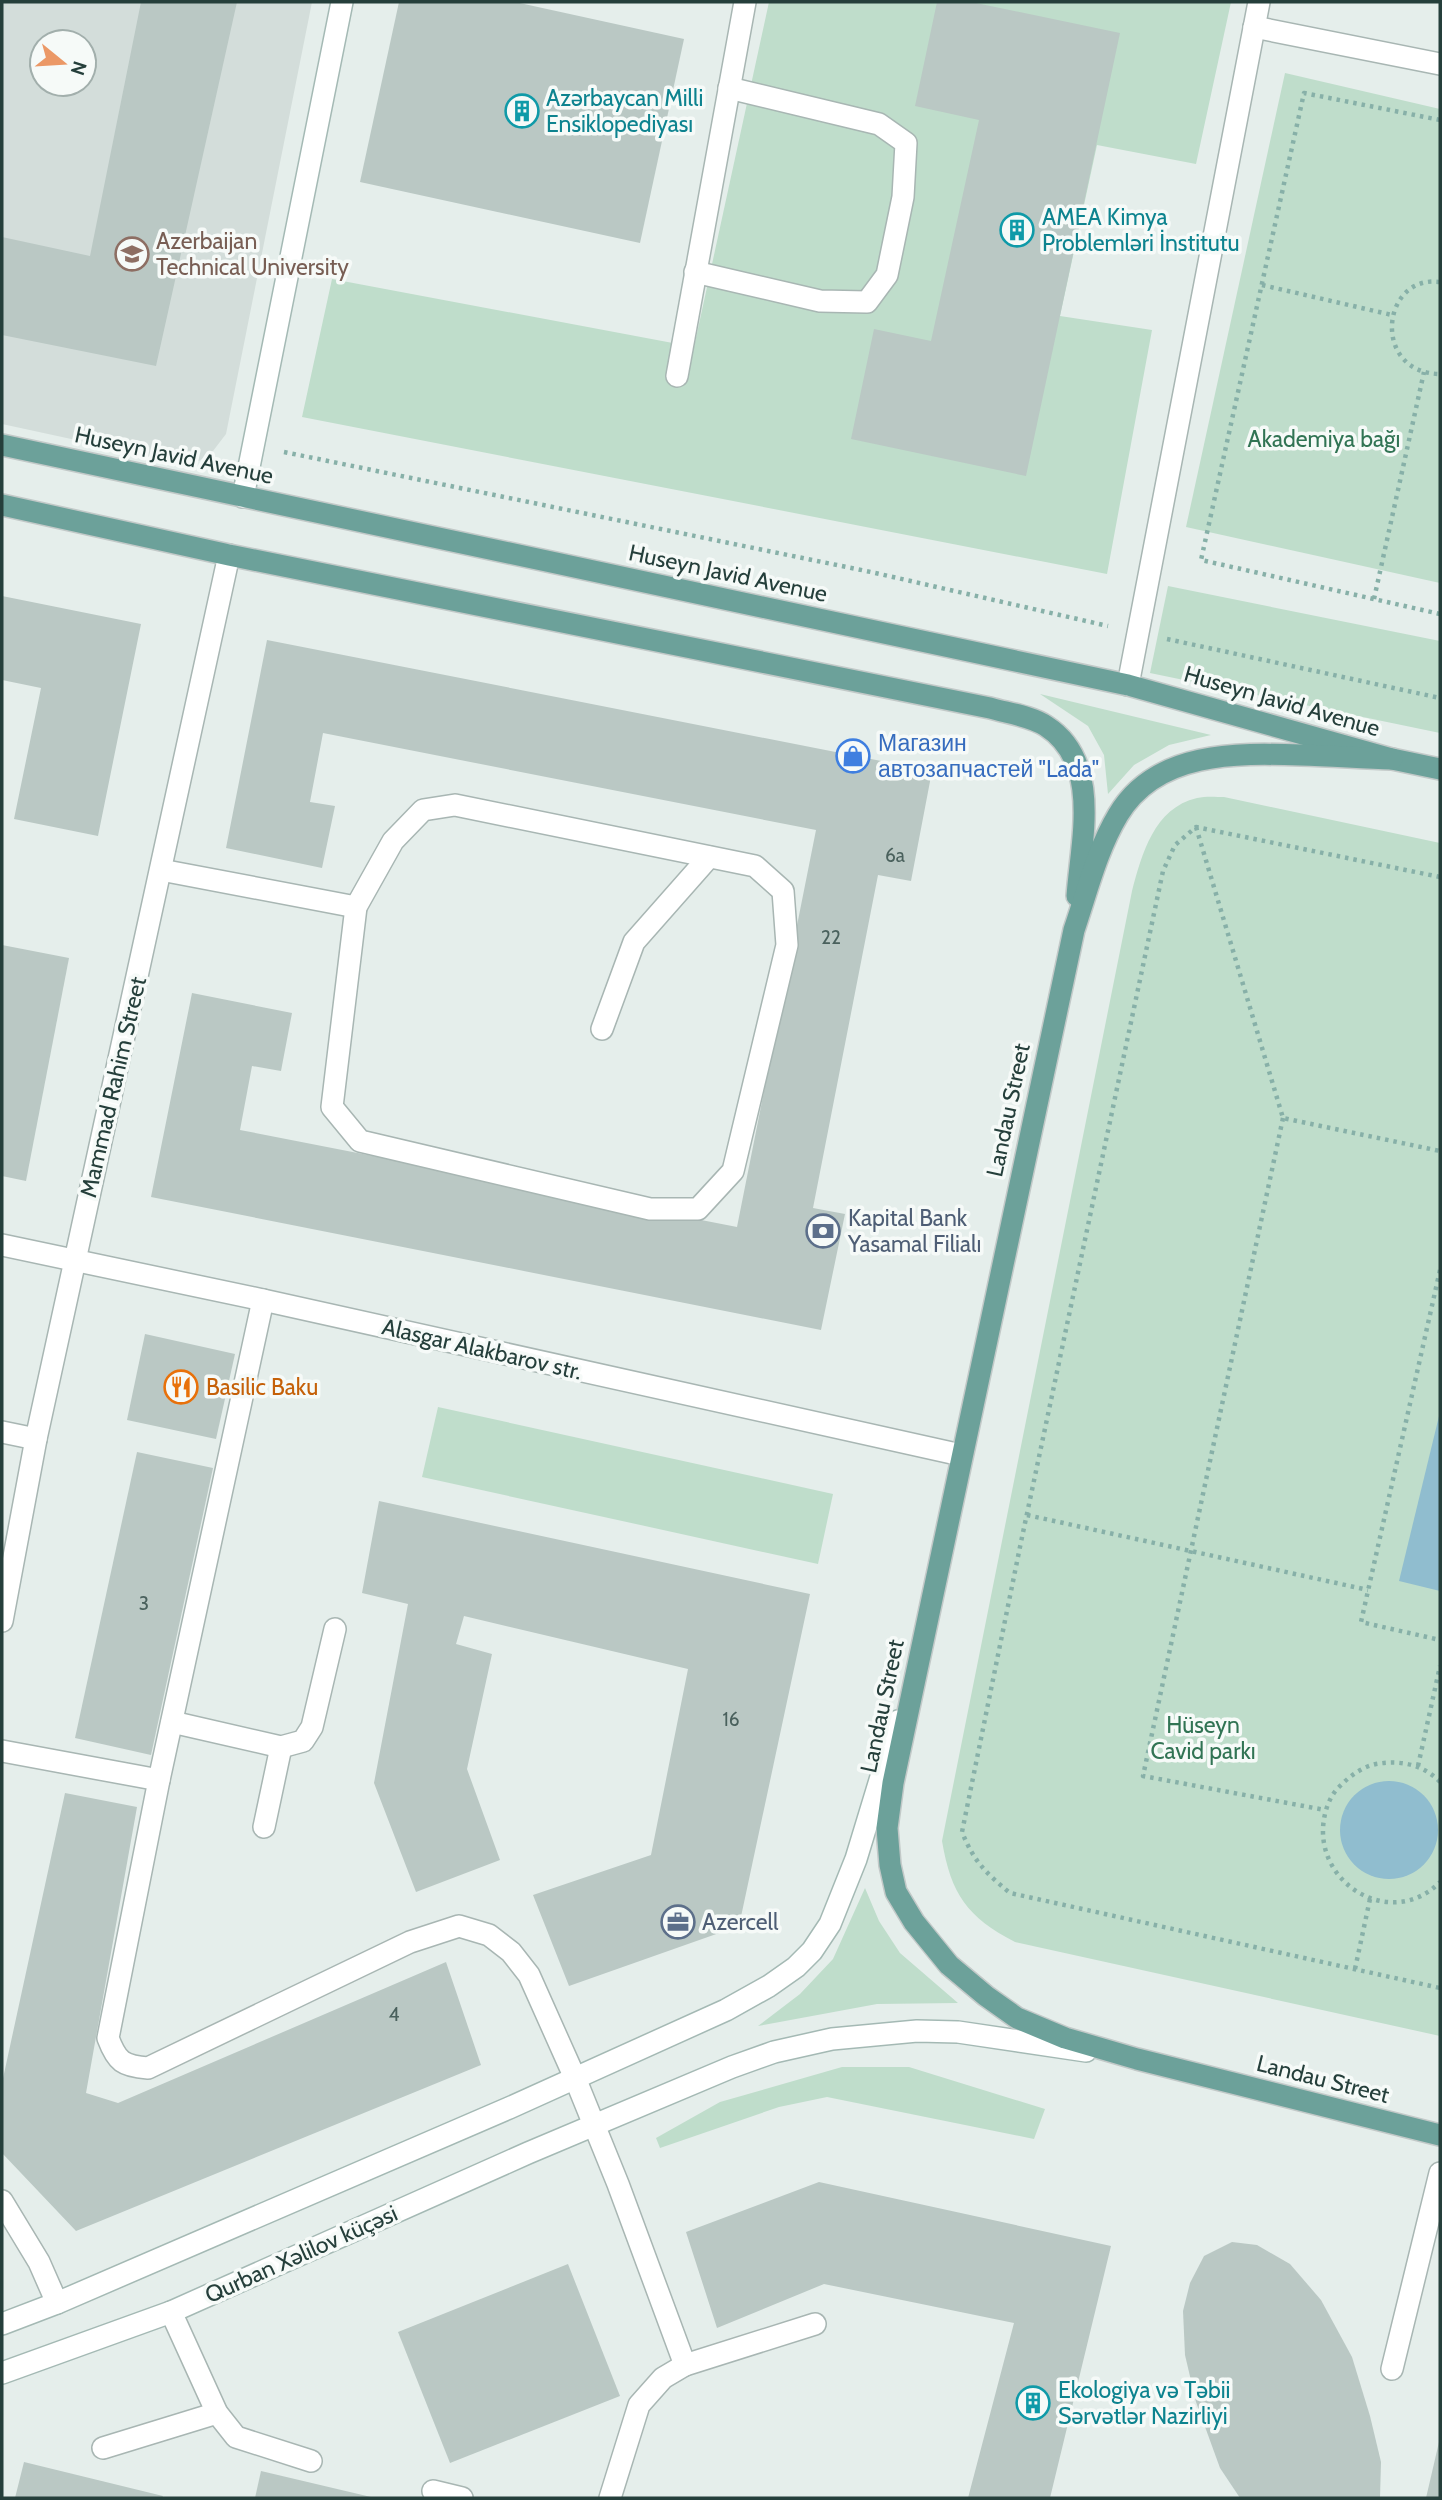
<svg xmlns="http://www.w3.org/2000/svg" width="1442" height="2500" viewBox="0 0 1442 2500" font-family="Cabin,sans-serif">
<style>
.built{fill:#d3ddda;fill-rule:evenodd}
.green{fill:#bfddcb}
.water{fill:#90bdcf}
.building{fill:#bac8c4}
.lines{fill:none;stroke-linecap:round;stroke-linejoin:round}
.lane-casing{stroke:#a8b6b3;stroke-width:24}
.street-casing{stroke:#a8b6b3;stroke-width:24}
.secondary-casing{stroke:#a4b9b4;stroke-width:24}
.primary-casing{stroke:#c2c9c8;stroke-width:24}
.path{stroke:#87b0a8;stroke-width:4.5;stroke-dasharray:3.5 5;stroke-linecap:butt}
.lane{stroke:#fff;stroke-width:21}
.street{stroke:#fff;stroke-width:21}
.secondary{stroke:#fff;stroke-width:21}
.primary{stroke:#6ca19a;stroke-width:21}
.labels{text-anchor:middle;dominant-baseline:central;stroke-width:7;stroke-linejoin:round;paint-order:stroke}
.number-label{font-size:19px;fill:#4a615d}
.culture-label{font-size:23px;fill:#0d838f;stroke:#f6faf8;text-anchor:start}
.education-label{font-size:23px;fill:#785e54;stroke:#f6faf8;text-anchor:start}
.park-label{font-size:23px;fill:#317454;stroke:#f6faf8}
.street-label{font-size:23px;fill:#253f3b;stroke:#f6faf8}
.shop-label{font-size:23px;fill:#366cbe;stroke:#f6faf8;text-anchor:start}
.service-label{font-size:23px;fill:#4e5e75;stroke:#f6faf8;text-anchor:start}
.food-label{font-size:23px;fill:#c56008;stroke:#f6faf8;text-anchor:start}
</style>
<rect width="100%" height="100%" fill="#e5eeeb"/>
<path class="built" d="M2 2H312L226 434 213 451 199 461 182 463 2 424ZM42 42H84V84H42Z"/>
<g class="green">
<path d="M769 2H1231L1196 164 1097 145 1060 316 1152 330 1107 574 302 417 332 279 694 347Z"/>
<path d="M1285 73 1440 109V583L1186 527Z"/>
<path d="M1168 586 1440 641V733L1150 673Z"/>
<path d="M1040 694 1211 735 1169 745 1134 765 1108 794 1104 755 1088 726Z"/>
<path d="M1224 797 1440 843V2036L1015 1942C967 1917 951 1894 942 1841L1132 891C1142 854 1154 808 1197 798 1206 796 1216 797 1224 797Z"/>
<path d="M438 1407 833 1494 818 1564 422 1477Z"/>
<path d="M865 1888 879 1921 900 1953 958 2003 877 2004 758 2026 800 1994 833 1959Z"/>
<path d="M842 2067H909L1045 2109 1034 2139 827 2097 779 2107 660 2148 656 2138 720 2102Z"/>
</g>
<g class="water">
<path d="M1440 1412V1591L1399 1581Z"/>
<circle cx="1389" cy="1830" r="49"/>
</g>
<g class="building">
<path d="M141 2H237L156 366 2 335V237L90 256Z"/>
<path d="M399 2H515L684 39 640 243 360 182Z"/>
<path d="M937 2H971L1120 33 1026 476 851 439 874 329 931 341 979 120 915 106Z"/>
<path d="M2 596 141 624 98 836 14 819 41 688 2 680Z"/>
<path d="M267 640 932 771 911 881 878 875 813 1208 845 1214 821 1330 151 1197 192 993 292 1013 281 1071 252 1066 240 1130 737 1227 816 830 323 733 310 802 335 806 322 868 226 848Z"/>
<path d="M2 945 69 958 26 1181 2 1176Z"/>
<path d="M145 1334 235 1354 216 1439 127 1420Z"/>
<path d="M137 1452 213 1468 151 1755 75 1738Z"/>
<path d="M379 1501 810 1594 739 1926 569 1986 533 1895 651 1855 688 1669 464 1616 456 1644 492 1654 467 1769 500 1860 416 1892 374 1783 408 1604 362 1593Z"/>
<path d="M65 1793 137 1807 86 2093 118 2103 446 1962 481 2065 76 2231 2 2153V2083Z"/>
<path d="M819 2182 1111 2246 1050 2498H968L1014 2323 824 2284 717 2328 686 2232Z"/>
<path d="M1232 2242 1257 2245 1290 2264 1321 2300 1352 2357 1370 2416 1381 2462 1380 2498H1240L1220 2468 1196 2402 1185 2355 1183 2311 1190 2283 1204 2256Z"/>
<path d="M568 2264 620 2396 450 2463 398 2332Z"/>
<path d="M1439 2442 1440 2498H1426Z"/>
<path d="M24 2462 163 2496 162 2498H15Z"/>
<path d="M261 2471 371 2497V2498H255Z"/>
</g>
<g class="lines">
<defs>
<g id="lane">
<path d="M1254 27 1440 64"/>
<path d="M695 272 820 301 867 302 887 275 903 197 906 143 879 124 729 88"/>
<path d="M677 376 745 2"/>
<path d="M1128 685 1259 2"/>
<path d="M455 805 755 866 783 891 787 945 733 1171 698 1209H650L360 1141 332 1107 356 907 393 841 423 810Z"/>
<path d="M161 870 356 907"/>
<path d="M602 1029 634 942 709 857"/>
<path d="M172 1722 281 1747 303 1741 312 1727 335 1629"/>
<path d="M264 1827 281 1747"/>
<path d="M575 2078 618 2184 685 2365 663 2378 639 2405 610 2498"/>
<path d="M171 2312 217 2413 236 2437 311 2461"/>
<path d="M685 2365 815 2324"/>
<path d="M1392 2369 1440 2173"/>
<path d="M103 2448 217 2413"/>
<path d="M433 2491 462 2498"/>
</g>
<g id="street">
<path d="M2 1245 263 1300 961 1455"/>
<path d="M263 1300 159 1780 108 2038C117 2062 123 2066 148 2068L410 1942 459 1926 489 1935 511 1952 529 1975 575 2078"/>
<path d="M2 1432 36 1439"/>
<path d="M2 1621 36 1439 229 555"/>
<path d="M2 1751 159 1780"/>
<path d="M2 2201 39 2262 57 2303"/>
</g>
<g id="secondary">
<path d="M243 497 342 2"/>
<path d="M2 2324 57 2303 509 2108 726 2010 769 1986 796 1967 812 1951 830 1924 856 1859 898 1721"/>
<path d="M2 2373 171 2312 528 2153 732 2067 774 2052 832 2039 917 2031 958 2032 1086 2051"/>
</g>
<g id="primary">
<path d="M2 445 1128 685 1392 759 1440 769"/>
<path d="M2 505 229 555 990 708C1007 713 1031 716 1046 726 1102 762 1081 841 1077 896"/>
<path d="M1392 759C1362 758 1332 756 1301 755 1236 753 1156 751 1118 815 1097 850 1087 892 1074 930L893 1783 887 1828 890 1865 896 1892 914 1922 949 1965 986 1996 1017 2018 1065 2038 1137 2059 1440 2135"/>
</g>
</defs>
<use href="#lane" class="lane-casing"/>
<use href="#street" class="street-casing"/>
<use href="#secondary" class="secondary-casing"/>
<use href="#primary" class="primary-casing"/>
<g class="path">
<path d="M1440 120 1304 93 1201 560 1440 614"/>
<path d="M1440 282C1381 274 1371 373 1440 374"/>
<path d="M1262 285 1392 315"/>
<path d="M284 452 871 572 1108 626"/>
<path d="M1374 599 1424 372"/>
<path d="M1167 639 1440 698"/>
<path d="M1196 827 1283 1118 1440 1151"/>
<path d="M1440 877 1196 827 1175 845 1163 871 1021 1542 962 1832C974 1862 986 1873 1010 1893L1440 1988"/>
<path d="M1283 1118 1143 1776 1325 1810"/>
<path d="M1440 1270 1361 1622 1440 1640"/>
<path d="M1027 1515 1368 1590"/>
<path d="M1418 1766 1440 1666"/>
<path d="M1440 1782C1423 1764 1400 1760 1376 1764 1362 1767 1350 1776 1340 1786 1331 1794 1326 1807 1324 1819 1313 1884 1392 1931 1440 1882"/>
<path d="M1355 1969 1370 1899"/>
</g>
<use href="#lane" class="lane"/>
<use href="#street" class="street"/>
<use href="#secondary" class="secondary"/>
<use href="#primary" class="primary"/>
</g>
<defs>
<symbol id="building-ring" viewBox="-11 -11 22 22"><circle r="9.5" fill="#f6faf8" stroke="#0f9aa8" stroke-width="1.5"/><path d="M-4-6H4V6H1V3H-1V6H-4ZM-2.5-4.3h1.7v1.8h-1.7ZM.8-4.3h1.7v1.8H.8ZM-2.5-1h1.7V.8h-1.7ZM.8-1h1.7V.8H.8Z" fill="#0f9aa8"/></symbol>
<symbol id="university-ring" viewBox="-11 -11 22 22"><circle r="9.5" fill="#f6faf8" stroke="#8d6e63" stroke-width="1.5"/><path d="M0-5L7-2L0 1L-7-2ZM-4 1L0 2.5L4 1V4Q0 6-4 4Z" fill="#8d6e63"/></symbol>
<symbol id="shop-ring" viewBox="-11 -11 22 22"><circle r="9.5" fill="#f6faf8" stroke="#3f7fe0" stroke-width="1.5"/><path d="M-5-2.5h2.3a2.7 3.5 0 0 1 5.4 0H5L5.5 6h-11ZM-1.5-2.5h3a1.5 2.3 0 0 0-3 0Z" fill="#3f7fe0"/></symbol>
<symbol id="bank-ring" viewBox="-11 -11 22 22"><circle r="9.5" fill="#f6faf8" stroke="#5c6f8a" stroke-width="1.5"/><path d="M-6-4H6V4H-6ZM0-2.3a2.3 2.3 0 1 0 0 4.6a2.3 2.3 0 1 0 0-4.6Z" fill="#5c6f8a"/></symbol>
<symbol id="restaurant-ring" viewBox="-11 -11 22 22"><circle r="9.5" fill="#f6faf8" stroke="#e8710a" stroke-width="1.5"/><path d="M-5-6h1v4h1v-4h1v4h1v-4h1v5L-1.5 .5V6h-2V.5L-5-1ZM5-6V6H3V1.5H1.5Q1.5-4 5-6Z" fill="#e8710a"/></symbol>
<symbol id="office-ring" viewBox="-11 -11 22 22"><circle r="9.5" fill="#f6faf8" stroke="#5c6f8a" stroke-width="1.5"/><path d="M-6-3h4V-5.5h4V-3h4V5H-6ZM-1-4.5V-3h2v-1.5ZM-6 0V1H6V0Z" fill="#5c6f8a"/></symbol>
</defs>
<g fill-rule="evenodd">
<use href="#building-ring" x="503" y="92" width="38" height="38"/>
<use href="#building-ring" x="998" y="211" width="38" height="38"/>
<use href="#university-ring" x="113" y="235" width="38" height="38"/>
<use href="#shop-ring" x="834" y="737" width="38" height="38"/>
<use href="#bank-ring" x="804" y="1212" width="38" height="38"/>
<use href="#restaurant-ring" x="162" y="1368" width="38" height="38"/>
<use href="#office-ring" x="659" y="1903" width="38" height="38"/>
<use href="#building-ring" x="1014" y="2384" width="38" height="38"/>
</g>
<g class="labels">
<g class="number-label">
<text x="895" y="855">6a</text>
<text x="831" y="937">22</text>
<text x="144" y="1603">3</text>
<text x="731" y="1719">16</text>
<text x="394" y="2014">4</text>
</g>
<g class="culture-label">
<text x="546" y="98">Azərbaycan Milli<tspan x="546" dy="26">Ensiklopediyası</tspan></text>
<text x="1042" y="217">AMEA Kimya<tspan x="1042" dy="26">Problemləri İnstitutu</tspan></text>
<text x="1058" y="2390">Ekologiya və Təbii<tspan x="1058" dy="26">Sərvətlər Nazirliyi</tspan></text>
</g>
<g class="education-label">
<text x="156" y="241">Azerbaijan<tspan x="156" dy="26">Technical University</tspan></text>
</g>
<g class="park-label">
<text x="1324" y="439">Akademiya bağı</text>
<text x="1203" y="1725">Hüseyn<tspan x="1203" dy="26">Cavid parkı</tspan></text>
</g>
<g class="street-label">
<text transform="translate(174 455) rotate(12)">Huseyn Javid Avenue</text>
<text transform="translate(728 573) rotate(12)">Huseyn Javid Avenue</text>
<text transform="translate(1282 701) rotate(16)">Huseyn Javid Avenue</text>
<text transform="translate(113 1087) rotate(-77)">Mammad Rahim Street</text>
<text transform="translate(1008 1110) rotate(-78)">Landau Street</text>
<text transform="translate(482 1349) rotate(13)">Alasgar Alakbarov str.</text>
<text transform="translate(882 1706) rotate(-78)">Landau Street</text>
<text transform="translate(1323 2079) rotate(14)">Landau Street</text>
<text transform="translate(301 2254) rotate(-24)">Qurban Xəlilov küçəsi</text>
</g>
<g class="shop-label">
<text x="878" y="743">Магазин<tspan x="878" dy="26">автозапчастей "Lada"</tspan></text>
</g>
<g class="service-label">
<text x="848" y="1218">Kapital Bank<tspan x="848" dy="26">Yasamal Filialı</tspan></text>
<text x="702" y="1922">Azercell</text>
</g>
<g class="food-label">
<text x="206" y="1387">Basilic Baku</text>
</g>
</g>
<rect width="1442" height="2500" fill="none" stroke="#253f3b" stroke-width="7"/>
<g transform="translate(63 63) rotate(108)"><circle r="33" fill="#f6faf8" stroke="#a2afac" stroke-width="2"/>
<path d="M0-5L12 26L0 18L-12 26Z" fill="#eb9866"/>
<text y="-10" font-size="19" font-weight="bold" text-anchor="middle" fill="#253f3b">N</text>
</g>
</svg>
